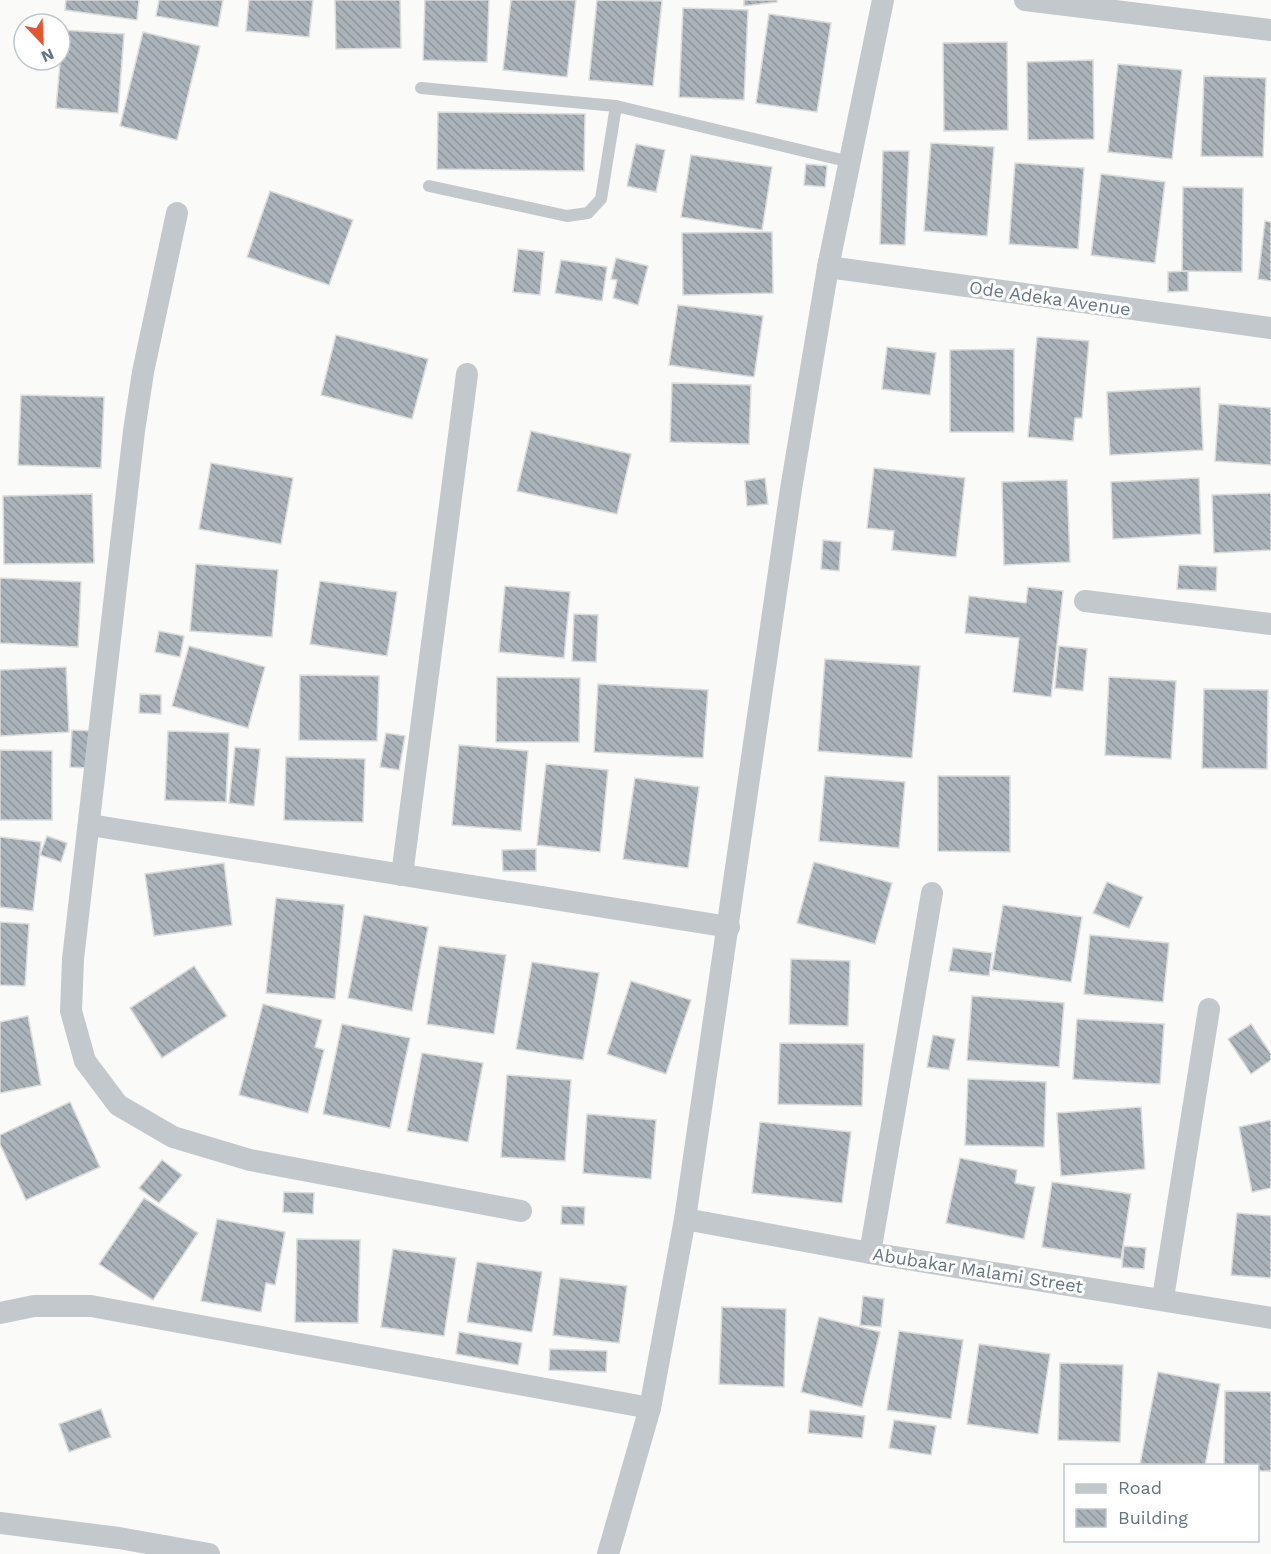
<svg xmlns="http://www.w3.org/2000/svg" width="1271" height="1554" viewBox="0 0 1271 1554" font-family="'Work Sans',sans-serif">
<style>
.building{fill:url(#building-back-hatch);stroke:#dcdcda;stroke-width:1.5}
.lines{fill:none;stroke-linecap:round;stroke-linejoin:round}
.service{stroke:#c3c8cc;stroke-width:12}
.minor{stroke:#c3c8cc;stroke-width:22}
.labels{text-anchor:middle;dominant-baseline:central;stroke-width:6;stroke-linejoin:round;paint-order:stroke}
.street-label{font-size:18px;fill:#657683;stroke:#fff}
</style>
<defs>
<pattern id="building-back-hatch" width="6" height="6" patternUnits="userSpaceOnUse" patternTransform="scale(1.5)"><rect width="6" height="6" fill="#aab3b9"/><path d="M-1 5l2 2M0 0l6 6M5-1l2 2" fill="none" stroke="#8e969c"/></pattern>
</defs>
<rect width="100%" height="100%" fill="#fafaf8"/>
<g class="building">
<path d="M66 0H139L137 20 65 10Z"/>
<path d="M159 0H223L218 27 156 16Z"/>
<path d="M249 0H313L309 37 246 31Z"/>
<path d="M335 0H400L401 48 336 49Z"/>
<path d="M425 0H489L487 62 423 60Z"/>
<path d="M511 0H576L567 77 503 70Z"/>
<path d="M597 0 662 1 653 86 589 80Z"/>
<path d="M744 0H777V2L744 6Z"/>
<path d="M683 8 748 10 744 100 679 97Z"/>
<path d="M769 14 831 23 817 112 756 103Z"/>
<path d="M63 30 124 34 118 113 56 108Z"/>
<path d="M143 32 200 46 177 140 120 126Z"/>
<path d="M1007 42 1008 130 944 131 943 43Z"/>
<path d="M1093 60 1094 139 1028 140 1027 62Z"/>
<path d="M1118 64 1182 70 1172 159 1108 152Z"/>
<path d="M1204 76 1266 78 1263 157 1201 156Z"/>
<path d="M438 112 585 114 584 171 437 169Z"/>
<path d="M931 143 994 147 987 236 924 231Z"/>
<path d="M636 144 665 150 656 192 627 186Z"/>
<path d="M883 151H909L905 245 880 244Z"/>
<path d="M691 155 772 167 762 230 681 217Z"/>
<path d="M1015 163 1084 168 1078 249 1009 244Z"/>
<path d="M806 164 827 166 825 187 804 185Z"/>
<path d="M1101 174 1165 182 1155 263 1091 255Z"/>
<path d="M1183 187 1243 188 1242 272 1182 271Z"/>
<path d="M270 191 353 220 329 285 247 257Z"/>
<path d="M1265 221 1271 222V281L1258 279Z"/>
<path d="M772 232 773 293 683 295 682 233Z"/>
<path d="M518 249 544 252 540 295 513 292Z"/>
<path d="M616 258 648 266 638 305 613 298 617 280 611 279Z"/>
<path d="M561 260 607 267 602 301 555 293Z"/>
<path d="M1188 271V291L1168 292V272Z"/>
<path d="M678 305 763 316 754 377 669 365Z"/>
<path d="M336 335 428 359 412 419 321 395Z"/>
<path d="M1037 337 1089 341 1082 418H1075L1073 441 1028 437Z"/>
<path d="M887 347 936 353 930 395 882 389Z"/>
<path d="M1014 349V432H950V350Z"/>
<path d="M672 383 751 385 749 444 670 442Z"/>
<path d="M1200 387 1203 450 1110 455 1107 392Z"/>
<path d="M21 395 104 397 101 468 18 465Z"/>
<path d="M1219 404 1271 408V465L1215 461Z"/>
<path d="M531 431 631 454 617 514 517 491Z"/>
<path d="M211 463 293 478 281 544 199 529Z"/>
<path d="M874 468 965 478 956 557 892 550 894 531 867 528Z"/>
<path d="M765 478 768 504 747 506 745 481Z"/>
<path d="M1199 478 1201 534 1113 539 1111 482Z"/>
<path d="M1067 480 1070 562 1004 565 1002 482Z"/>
<path d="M1271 493V550L1214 553 1212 495Z"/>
<path d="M92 494 94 563 4 564 3 496Z"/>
<path d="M823 540 841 542 839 571 821 569Z"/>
<path d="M196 564 278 570 272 637 190 631Z"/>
<path d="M1179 565 1217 567 1216 591 1177 589Z"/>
<path d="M0 578 81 582 78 647 0 643Z"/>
<path d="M320 581 397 592 387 656 310 644Z"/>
<path d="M505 586 570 592 564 658 499 652Z"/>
<path d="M1028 587 1063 591 1051 697 1013 692 1019 638 965 633 969 596 1026 603Z"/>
<path d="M574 614 598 615 596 662 572 661Z"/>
<path d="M159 631 184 636 180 657 155 652Z"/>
<path d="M189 646 265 667 248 728 172 706Z"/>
<path d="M1059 646 1087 649 1083 691 1055 688Z"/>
<path d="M825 659 920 666 912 758 818 751Z"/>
<path d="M66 667 69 732 0 736V670Z"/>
<path d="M300 675 379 676 377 741 299 740Z"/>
<path d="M497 677 580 678 579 742H496Z"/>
<path d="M1109 677 1176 681 1171 759 1105 755Z"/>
<path d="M598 684 708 690 703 758 594 752Z"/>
<path d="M1204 689 1268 690 1267 769 1202 768Z"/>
<path d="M140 694 161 695V714L139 713Z"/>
<path d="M72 730 93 731 90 768 70 767Z"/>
<path d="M168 731 229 733 226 802 165 800Z"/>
<path d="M386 733 405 736 399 770 380 767Z"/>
<path d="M459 745 528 751 521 831 452 825Z"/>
<path d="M235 747 260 749 254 806 229 803Z"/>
<path d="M0 750 52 751V820H0Z"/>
<path d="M286 757 365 759 363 822 284 820Z"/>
<path d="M546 764 608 770 600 852 537 845Z"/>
<path d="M825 776 905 782 899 848 819 841Z"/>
<path d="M938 776H1010V852L938 851Z"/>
<path d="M635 778 699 787 688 868 623 859Z"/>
<path d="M47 836 67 843 61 862 40 855Z"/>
<path d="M0 837 41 842 33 911 0 907Z"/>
<path d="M536 849V871H503L502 850Z"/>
<path d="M814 862 892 883 875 944 797 923Z"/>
<path d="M224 863 232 925 154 936 145 874Z"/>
<path d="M1107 882 1143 897 1129 928 1093 913Z"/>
<path d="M276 898 344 905 335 999 266 993Z"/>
<path d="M1003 905 1082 917 1071 982 992 970Z"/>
<path d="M364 915 428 927 412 1011 348 998Z"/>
<path d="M0 922 29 924 25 986 0 985Z"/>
<path d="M1090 935 1169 943 1163 1002 1084 994Z"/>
<path d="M439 946 506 955 494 1034 427 1024Z"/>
<path d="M953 948 992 953 989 976 949 971Z"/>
<path d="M791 959 850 961 848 1026 789 1024Z"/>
<path d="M532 962 599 973 583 1060 516 1049Z"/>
<path d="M194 966 227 1016 162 1058 130 1008Z"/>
<path d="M631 981 691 1000 666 1074 607 1054Z"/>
<path d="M972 996 1064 1003 1059 1067 967 1060Z"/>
<path d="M263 1004 322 1020 315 1047 324 1050 308 1113 239 1095Z"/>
<path d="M28 1016 41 1085 0 1093V1022Z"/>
<path d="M1077 1019 1164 1024 1160 1084 1073 1079Z"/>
<path d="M342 1024 410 1038 390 1128 323 1114Z"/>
<path d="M1251 1024 1271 1054V1060L1251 1074 1228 1039Z"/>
<path d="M933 1035 955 1039 949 1070 927 1067Z"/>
<path d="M780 1043 864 1044 862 1106 778 1104Z"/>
<path d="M422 1053 483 1063 468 1142 407 1131Z"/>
<path d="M507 1075 571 1080 565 1161 501 1157Z"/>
<path d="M968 1079 1046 1082 1044 1147 965 1145Z"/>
<path d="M70 1102 100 1167 26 1200 0 1144V1135Z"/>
<path d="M1141 1107 1145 1169 1061 1176 1057 1113Z"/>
<path d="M587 1114 656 1120 651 1179 583 1173Z"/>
<path d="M1271 1120V1188L1252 1192 1239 1127Z"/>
<path d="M760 1122 851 1132 842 1203 752 1193Z"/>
<path d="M960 1158 1017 1170 1015 1183 1035 1187 1024 1239 946 1223Z"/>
<path d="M162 1160 182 1175 159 1203 139 1188Z"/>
<path d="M1052 1182 1131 1194 1121 1259 1042 1247Z"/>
<path d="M284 1192 314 1193 313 1214 283 1212Z"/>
<path d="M144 1198 198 1233 153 1300 99 1264Z"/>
<path d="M562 1206 585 1207 584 1225 561 1224Z"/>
<path d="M1237 1213 1271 1216V1278L1231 1275Z"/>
<path d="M217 1219 285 1232 275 1285 266 1283 261 1312 201 1301Z"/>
<path d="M297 1239 360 1240 358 1323 295 1322Z"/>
<path d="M1124 1246 1146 1248 1144 1269 1122 1267Z"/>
<path d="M393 1249 456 1258 444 1336 381 1327Z"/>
<path d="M477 1262 542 1272 532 1332 467 1322Z"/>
<path d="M560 1278 627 1286 619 1343 553 1335Z"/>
<path d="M863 1296 884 1299 881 1327 860 1325Z"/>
<path d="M722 1307 786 1309 784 1387 719 1384Z"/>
<path d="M819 1317 880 1332 862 1407 801 1392Z"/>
<path d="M899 1331 963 1340 951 1419 887 1410Z"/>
<path d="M459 1332 522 1343 518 1365 456 1354Z"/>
<path d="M979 1344 1050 1354 1038 1434 967 1424Z"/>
<path d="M550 1349 607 1351 606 1372 549 1370Z"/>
<path d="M1060 1363 1123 1365 1120 1442 1058 1440Z"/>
<path d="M1158 1372 1220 1384 1205 1466 1140 1464Z"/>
<path d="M1225 1391 1271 1392V1471H1258V1466H1224Z"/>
<path d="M101 1409 111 1437 69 1452 59 1424Z"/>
<path d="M810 1410 865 1416 862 1438 808 1433Z"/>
<path d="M894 1420 936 1426 931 1455 889 1448Z"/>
</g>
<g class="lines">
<g class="service">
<path d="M421 88 616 106 850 162"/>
<path d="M429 186 567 216 588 213 601 199 616 106"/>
</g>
<g class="minor">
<path d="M1025 0 1271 30"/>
<path d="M177 213 143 372 134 431 73 959 71 1011 85 1061 118 1105 173 1137 250 1160 521 1211"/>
<path d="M828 267 1271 328"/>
<path d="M1085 601 1271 624"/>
<path d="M90 825 729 927"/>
<path d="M402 875 467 374"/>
<path d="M685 1219 870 1253 1271 1318"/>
<path d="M870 1253 932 893"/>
<path d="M1163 1298 1209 1009"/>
<path d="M0 1313 34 1306H91L650 1408"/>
<path d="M0 1523 119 1538 209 1554"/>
<path d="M608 1554 650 1408 685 1219 791 489 828 267 883 0"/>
</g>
</g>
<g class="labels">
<g class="street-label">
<text transform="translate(1050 298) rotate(8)">Ode Adeka Avenue</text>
<text transform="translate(978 1270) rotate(9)">Abubakar Malami Street</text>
</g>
</g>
<rect x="1064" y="1464" width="195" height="78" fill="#ffffff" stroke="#c1c8cd" stroke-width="1.5"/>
<rect x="1076" y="1484" width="30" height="9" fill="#c3c8cc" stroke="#c1c8cd" stroke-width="1.5"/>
<text x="1118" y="1494" font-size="18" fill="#657683">Road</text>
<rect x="1076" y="1509" width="30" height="18" fill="url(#building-back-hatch)" stroke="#c1c8cd" stroke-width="1.5"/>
<text x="1118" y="1524" font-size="18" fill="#657683">Building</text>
<g transform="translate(42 42) rotate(157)"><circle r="28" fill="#ffffff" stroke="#c1c8cd" stroke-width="1.5"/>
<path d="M0-4.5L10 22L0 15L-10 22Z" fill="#e4572e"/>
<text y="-9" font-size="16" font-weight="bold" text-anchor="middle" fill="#657683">N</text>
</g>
</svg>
